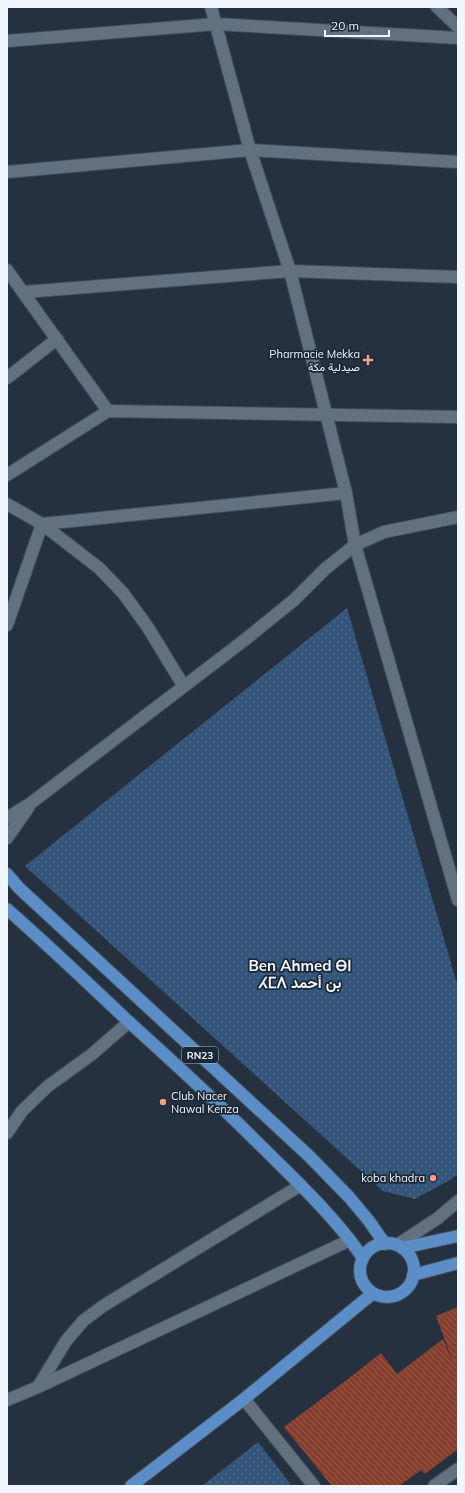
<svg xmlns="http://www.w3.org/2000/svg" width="465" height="1493" viewBox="0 0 465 1493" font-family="Mulish,Vazirmatn,'Noto Sans Tifinagh',sans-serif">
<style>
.park{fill:url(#park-dots)}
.building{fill:url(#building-back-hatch)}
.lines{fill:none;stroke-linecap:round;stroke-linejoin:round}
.minor-casing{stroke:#444e59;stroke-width:14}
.secondary-casing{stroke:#444e59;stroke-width:14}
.primary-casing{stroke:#444e59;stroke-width:14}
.minor{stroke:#62707f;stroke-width:12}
.secondary{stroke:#62707f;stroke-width:12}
.primary{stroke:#5b8ec6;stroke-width:12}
.poi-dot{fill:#f49e89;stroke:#1c2735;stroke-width:1.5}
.labels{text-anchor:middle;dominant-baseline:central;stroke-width:3.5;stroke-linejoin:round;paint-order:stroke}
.shield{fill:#1c2735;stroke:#afb8c2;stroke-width:1}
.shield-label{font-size:10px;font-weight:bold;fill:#eef6ff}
.poi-label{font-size:11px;fill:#eef6ff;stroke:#1c2735;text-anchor:end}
.district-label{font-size:15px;font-weight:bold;fill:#eef6ff;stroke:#1c2735}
</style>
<defs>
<pattern id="park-dots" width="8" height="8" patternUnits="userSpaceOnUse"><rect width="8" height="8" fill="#34557a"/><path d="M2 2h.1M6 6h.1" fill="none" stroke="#526e8e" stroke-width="1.8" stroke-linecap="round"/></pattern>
<pattern id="building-back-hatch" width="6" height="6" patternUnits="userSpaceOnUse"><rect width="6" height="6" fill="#863e2d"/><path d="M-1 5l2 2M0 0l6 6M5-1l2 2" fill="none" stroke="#975a4c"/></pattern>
</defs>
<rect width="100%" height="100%" fill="#26313f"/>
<g class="park">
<path d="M347 608 458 987V1174L448 1181 415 1199 383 1191 25 866Z"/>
<path d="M258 1442 292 1486H202Z"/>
</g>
<path class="building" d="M458 1307V1449L425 1474 421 1470 399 1486H332L284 1427 348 1379 381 1353 397 1374 443 1339 453 1362 436 1316Z"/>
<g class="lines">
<defs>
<g id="minor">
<path d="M211 7 250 150 290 271 346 493 355 545 458 900"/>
<path d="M437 7 458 27"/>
<path d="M7 41 216 24 458 38"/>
<path d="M7 172 250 150 458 162"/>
<path d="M7 270 108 411"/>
<path d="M24 292 290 271 458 277"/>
<path d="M7 378 57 339"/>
<path d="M7 475 108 411 458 417"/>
<path d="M7 504 42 524 99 568 123 593 147 626 183 685"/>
<path d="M7 625 42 524 346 493"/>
<path d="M7 1133 22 1111 48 1086 91 1055 129 1022"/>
<path d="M397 1245 438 1218 458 1201"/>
<path d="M38 1387 66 1341 83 1321 103 1306 301 1185"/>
<path d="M244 1399 314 1486"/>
<path d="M7 1400 38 1387 350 1240"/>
<path d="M434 1486 458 1469"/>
</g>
<g id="secondary">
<path d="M7 818 31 803 242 642 294 600 325 569 355 545 384 532 458 517"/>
<path d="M7 838 28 808"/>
</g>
<g id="primary">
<path d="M7 874 19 888 309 1156 349 1197 369 1221 385 1244"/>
<path d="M7 909C49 946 89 984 129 1022 171 1060 213 1098 253 1138 290 1175 333 1214 363 1258"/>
<circle cx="387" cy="1270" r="27"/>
<path d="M402 1248 458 1236"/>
<path d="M413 1275 458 1263"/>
<path d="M131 1486 244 1399 372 1294"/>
</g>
</defs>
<use href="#minor" class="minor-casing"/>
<use href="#secondary" class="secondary-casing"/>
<use href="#primary" class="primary-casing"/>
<use href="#minor" class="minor"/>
<use href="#secondary" class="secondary"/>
<use href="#primary" class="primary"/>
</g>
<g class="poi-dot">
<path d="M366 354h4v4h4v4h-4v4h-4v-4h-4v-4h4z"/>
<circle cx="163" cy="1102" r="4"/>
<circle cx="433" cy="1178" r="4"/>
</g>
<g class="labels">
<rect class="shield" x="182" y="1047" width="36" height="16" rx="3"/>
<g class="shield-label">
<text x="200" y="1055">RN23</text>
</g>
<g class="poi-label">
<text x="360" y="354">Pharmacie Mekka<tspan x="360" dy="13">صيدلية مكة</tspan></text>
<text x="171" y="1096" text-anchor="start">Club Nacer<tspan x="171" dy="13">Nawal Kenza</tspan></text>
<text x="425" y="1178">koba khadra</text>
</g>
<g class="district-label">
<text x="300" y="965">Ben Ahmed ⴱⵏ<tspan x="300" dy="17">ⵃⵎⴷ بن أحمد</tspan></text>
</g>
</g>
<rect width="465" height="1493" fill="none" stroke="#eef6ff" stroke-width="16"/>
<path d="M325 30v6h64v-6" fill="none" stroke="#eef6ff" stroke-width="2"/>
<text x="331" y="30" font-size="12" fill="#eef6ff" stroke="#1c2735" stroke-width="3" paint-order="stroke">20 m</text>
</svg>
